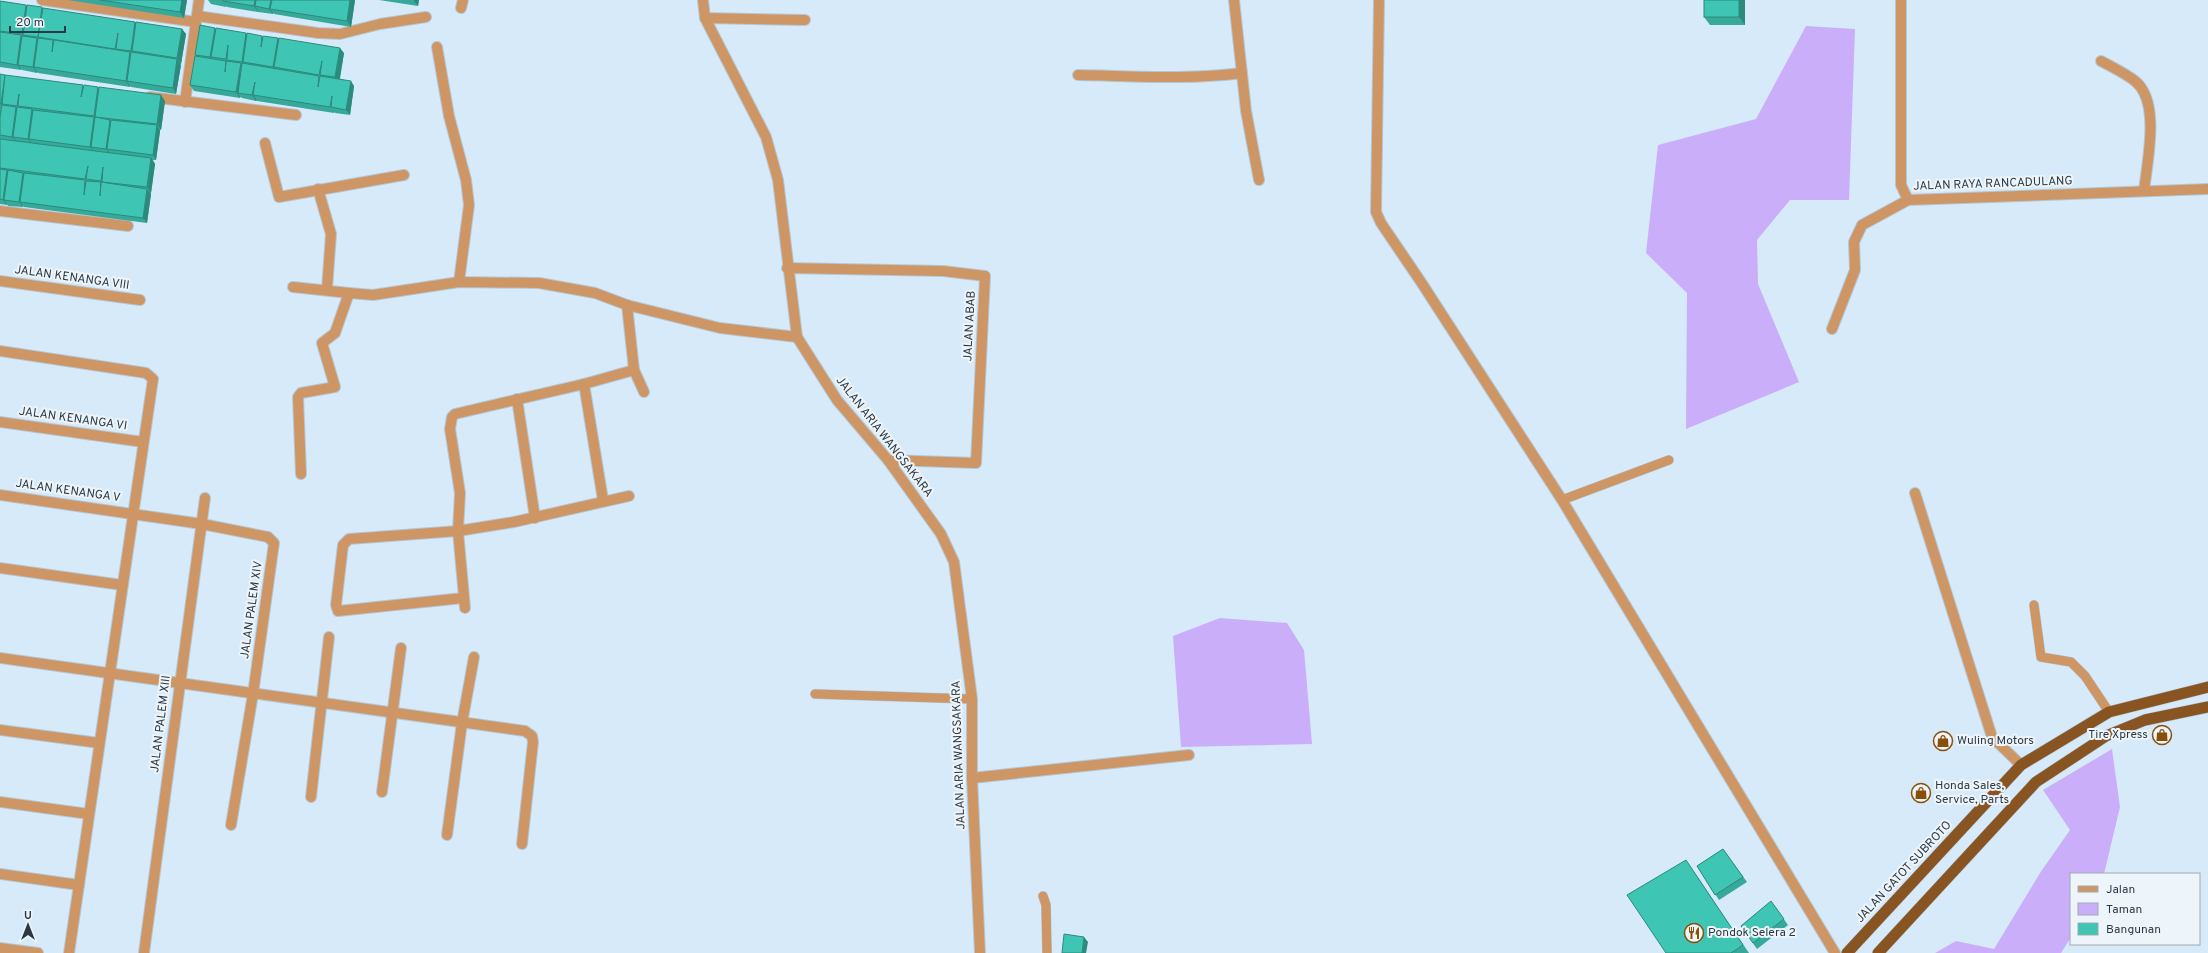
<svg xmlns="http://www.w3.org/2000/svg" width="2208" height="953" viewBox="0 0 2208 953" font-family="Overpass,sans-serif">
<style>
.green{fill:#cbaef9}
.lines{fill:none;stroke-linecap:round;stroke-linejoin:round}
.service-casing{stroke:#b4c7d6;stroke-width:10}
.minor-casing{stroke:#b4c7d6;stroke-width:12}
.tertiary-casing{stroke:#b4c7d6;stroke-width:12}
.trunk-casing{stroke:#b4c7d6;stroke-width:12}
.service{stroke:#ce9665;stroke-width:9}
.minor{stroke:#ce9665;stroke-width:10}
.tertiary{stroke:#ce9665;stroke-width:10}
.trunk{stroke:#885421;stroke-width:11}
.wall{fill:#36a99a}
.shaded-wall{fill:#2c8a7d}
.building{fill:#3fc5b3;stroke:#2c8a7d}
.labels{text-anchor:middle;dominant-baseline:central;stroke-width:4;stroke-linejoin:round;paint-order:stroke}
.street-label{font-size:12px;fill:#2c3944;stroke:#eef5fa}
.poi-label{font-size:12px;fill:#2c3944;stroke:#eef5fa;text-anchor:start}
</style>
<rect width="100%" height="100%" fill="#d6eafa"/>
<g class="green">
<path d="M1806 26 1855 29 1849 200H1790L1757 240 1758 284 1799 382 1686 429 1687 293 1646 253 1658 145 1756 119Z"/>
<path d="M1220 618 1287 623 1304 650 1312 744 1181 747 1173 636Z"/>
<path d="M2112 749 2120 807 2104 874H2071V937L2061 953H1935L1956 941 1994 949 2040 873 2070 830 2043 790Z"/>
</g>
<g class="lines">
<defs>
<g id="service">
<path d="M1562 500 1669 460"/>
<path d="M2034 605 2041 657 2071 662 2085 676 2109 712"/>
<path d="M815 694 972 699"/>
<path d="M1043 896 1046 905 1047 953"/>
</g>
<g id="minor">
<path d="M42 0 196 22"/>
<path d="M1234 0 1246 111 1259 180"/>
<path d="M1379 0 1376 212 1381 223 1421 282 1562 500 1835 953"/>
<path d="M1901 0V185L1908 200 2208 189"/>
<path d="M461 8 463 0"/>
<path d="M197 16 318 33 340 34 380 24 426 17"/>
<path d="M705 18 805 20"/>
<path d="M437 47 449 116 466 180 469 205 459 282"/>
<path d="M2101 61C2112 67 2125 73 2135 81 2161 102 2147 162 2144 191"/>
<path d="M1078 75C1133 76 1188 80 1242 73"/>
<path d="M150 97 296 115"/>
<path d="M185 102 199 0"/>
<path d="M265 143 279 197 404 175"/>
<path d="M318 189 331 234 327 289"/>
<path d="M0 211 128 226"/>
<path d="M787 268 943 271 985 276 976 463 888 460"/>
<path d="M0 281 140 300"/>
<path d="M293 287 349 293"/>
<path d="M627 305 634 370 644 392"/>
<path d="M1832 329 1855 270 1854 242 1862 225 1908 200"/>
<path d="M0 351 146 373 153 379 69 953"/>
<path d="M584 384 603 500"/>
<path d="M517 399 535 518"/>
<path d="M0 422 143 442"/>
<path d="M301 474 298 397 301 393 335 387 322 343 335 333 349 293 373 295 459 282 539 283 595 293 627 305 720 328 797 337"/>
<path d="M1915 493 1992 737 2021 765"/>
<path d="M0 495 202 524 268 537 274 543 253 694 231 825"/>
<path d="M0 568 122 585"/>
<path d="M463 598 338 611 336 605 343 545 349 539 458 531 514 522 629 496"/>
<path d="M465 608 458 531 460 493 450 429 452 417 455 414 584 384 634 370"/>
<path d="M0 658 525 731 532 736 533 742 522 844"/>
<path d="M0 730 99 743"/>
<path d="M972 778 1189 755"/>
<path d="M382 792 401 648"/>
<path d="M311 797 329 637"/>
<path d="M0 802 89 814"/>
<path d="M447 835 462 723 474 657"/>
<path d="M0 874 79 885"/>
<path d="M0 948 38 953"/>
<path d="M144 953 205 498"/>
</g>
<path id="tertiary" d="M703 0 705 18 766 137 778 180 797 337 837 400 888 460 941 534 954 562 972 699V778L980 953"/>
<g id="trunk">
<path d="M1847 953 2021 765 2109 712 2208 687"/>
<path d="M1878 953 2036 782 2106 736 2145 720 2208 707"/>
</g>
</defs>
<use href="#service" class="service-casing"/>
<use href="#minor" class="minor-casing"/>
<use href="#tertiary" class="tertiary-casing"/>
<use href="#trunk" class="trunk-casing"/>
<use href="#service" class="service"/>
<use href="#minor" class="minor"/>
<use href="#tertiary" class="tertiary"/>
<use href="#trunk" class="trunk"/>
</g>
<g class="wall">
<path d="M68 0H187L184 18Z"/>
<path d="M208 0H355L351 27 274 14 273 13V14L258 12V11V12L227 7 226 6V7L211 4Z"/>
<path d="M379 0H419L418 6Z"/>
<path d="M1745 0V25H1710L1704 17Z"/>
<path d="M0 1 26 5 27 6 182 29 186 34 181 64H180L181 65 176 94 131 87 130 86V87L38 73 37 72V73L22 70 21 69V70L0 67Z"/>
<path d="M215 28 216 29 247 34 262 36 263 37 278 38 279 39 344 53 340 79 354 86 350 115 335 113 334 112V113L257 101V100L256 101 242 98 240 97V98L194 91 190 85 196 56 195 55Z"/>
<path d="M0 74 5 76 83 85V86L98 87 99 88 165 101 161 130H160V131L156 160H153L155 164 151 193H150L151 194 147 223 24 207 23 206V207L8 206 7 204V205L0 204Z"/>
<path d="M1723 849 1747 882 1719 900 1697 866Z"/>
<path d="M1693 871 1749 953H1666Z"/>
<path d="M1771 901 1788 925 1757 949 1741 926Z"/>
</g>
<g class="shaded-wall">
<path d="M182 0H187L184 18 180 12Z"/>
<path d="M255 0H259L255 6 258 11V12L254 6Z"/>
<path d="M271 0H276L270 9 273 13V14L269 9Z"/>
<path d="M350 0H355L351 27 347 21Z"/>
<path d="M414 0H419L418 6 414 1Z"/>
<path d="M1739 0H1745V25L1739 17Z"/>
<path d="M26 5 30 10 23 35 26 39 25 40 22 34Z"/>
<path d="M42 7 46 13 38 37 42 41 41 42 38 37Z"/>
<path d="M135 22 139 27 132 51 135 56 131 51Z"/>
<path d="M215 28 219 33 211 57 214 61V62L210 57Z"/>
<path d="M182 29 186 34 181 64 177 58Z"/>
<path d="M246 33 250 38 243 62 246 66 245 68 242 62Z"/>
<path d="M21 35 25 41 18 65 21 69V70L17 65Z"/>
<path d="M37 38 41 43 34 67 37 72V73L33 67Z"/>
<path d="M278 38 282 43 274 67 277 72V73L273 67Z"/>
<path d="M340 48 344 53 339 82 335 77Z"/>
<path d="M130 52 134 58 127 81 130 86V87L126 81Z"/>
<path d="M177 59 181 65 176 94 173 88Z"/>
<path d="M241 63 245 69 238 93 240 97V98L236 92Z"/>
<path d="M5 75 8 80 2 104 5 108V110L1 104Z"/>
<path d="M351 81 354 86 350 115 346 110Z"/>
<path d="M255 82 253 95 257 100 256 101 252 95Z"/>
<path d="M98 87 102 92 95 117 98 121V122L94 116Z"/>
<path d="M161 95 165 101 161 130 157 124Z"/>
<path d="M16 107 20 113 13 137 16 141V142L12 137Z"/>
<path d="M32 109 36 115 29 139 32 143V144L28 139Z"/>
<path d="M94 117 98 123 91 147 94 151V152L90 147Z"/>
<path d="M110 120 114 125 107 149 110 153V154L106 149Z"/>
<path d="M157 125 160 131 156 160 153 155Z"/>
<path d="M151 158 155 164 151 193 147 187Z"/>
<path d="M7 170 11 176 4 200 7 204V205L3 200Z"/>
<path d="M23 173 27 178 20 202 23 206V207L19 202Z"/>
<path d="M147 189 151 194 147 223 143 218Z"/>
<path d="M1084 937 1088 942 1086 953H1082Z"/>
</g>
<g class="building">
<path d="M100 0H182L180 12Z"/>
<path d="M223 0H255L254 6 223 1Z"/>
<path d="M256 0H271L269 9 255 6Z"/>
<path d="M272 0H350L347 21 270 9Z"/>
<rect x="1704" y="0" width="35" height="17"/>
<path d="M0 1 26 5 22 34 0 31Z"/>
<path d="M27 5 42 7 38 37 23 35Z"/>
<path d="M43 8 135 22 131 51 116 49 118 33 115 49 38 37Z"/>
<path d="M136 22 182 29 177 58 132 51Z"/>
<path d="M200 25 215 28 210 57 195 55Z"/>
<path d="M216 28 246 33 242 62 227 60 228 45 226 59 211 57Z"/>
<path d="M0 32 21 35 17 65 0 62Z"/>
<path d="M247 33 262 36 261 47 263 36 278 38 273 67 243 62Z"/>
<path d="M22 36 37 38 33 67 18 65Z"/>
<path d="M38 38 53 40 52 52 54 40 130 52 126 81 34 67Z"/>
<path d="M279 38 340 48 335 77 320 75 322 61 319 75 274 67Z"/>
<path d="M131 52 177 59 173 88 127 81Z"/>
<path d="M195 56 226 61 225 72 226 61 241 63 236 92 190 85Z"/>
<path d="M242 63 319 76 318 87 320 76 351 81 346 110 331 107 332 96 330 107 253 95 255 82 252 95 238 93Z"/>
<path d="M0 74 5 75 1 104H0Z"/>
<path d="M5 75 83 85 81 97 84 85 98 87 94 116 18 106 19 94 17 106 2 104Z"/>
<path d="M99 87 161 95 157 124 95 117Z"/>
<path d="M2 105 16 107 12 137 0 135V117Z"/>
<path d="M17 107 32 109 28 139 13 137Z"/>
<path d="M33 110 94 117 90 147 29 139Z"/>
<path d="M95 117 110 120 106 149 91 147Z"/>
<path d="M111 120 157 125 153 155 107 149Z"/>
<path d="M0 139 151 158 147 187 102 182 103 167 101 181 86 179 88 166 85 179 0 168Z"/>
<path d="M0 169 7 170 3 200 0 199Z"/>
<path d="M8 170 23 173 19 202 4 200Z"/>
<path d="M24 173 85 180 84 195 86 181 101 182 100 196 101 182 147 189 143 218 20 202Z"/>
<path d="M1723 849 1743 877 1715 895 1697 866Z"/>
<path d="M1686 860 1743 945 1731 953H1666L1627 895Z"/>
<path d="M1771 901 1784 919 1753 943 1741 926Z"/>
<path d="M1064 934 1084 937 1082 953H1062Z"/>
</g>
<defs>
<symbol id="shop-ring" viewBox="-11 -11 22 22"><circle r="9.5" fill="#eef5fa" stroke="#894e07" stroke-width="1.5"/><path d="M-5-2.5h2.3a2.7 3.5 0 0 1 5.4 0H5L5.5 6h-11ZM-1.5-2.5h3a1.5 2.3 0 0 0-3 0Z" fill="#894e07"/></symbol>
<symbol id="restaurant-ring" viewBox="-11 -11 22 22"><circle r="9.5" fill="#eef5fa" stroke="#894e07" stroke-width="1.5"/><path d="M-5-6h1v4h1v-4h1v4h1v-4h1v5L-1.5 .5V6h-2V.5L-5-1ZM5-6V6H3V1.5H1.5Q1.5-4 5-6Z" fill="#894e07"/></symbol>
</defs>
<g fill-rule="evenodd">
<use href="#shop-ring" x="2151" y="724" width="22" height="22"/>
<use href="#shop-ring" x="1932" y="730" width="22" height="22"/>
<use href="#shop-ring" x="1910" y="782" width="22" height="22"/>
<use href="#restaurant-ring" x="1683" y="922" width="22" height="22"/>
</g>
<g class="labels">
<g class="street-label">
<text transform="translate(1993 184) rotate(-2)">JALAN RAYA RANCADULANG</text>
<text transform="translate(72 278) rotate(8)">JALAN KENANGA VIII</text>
<text transform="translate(970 326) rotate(-87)">JALAN ABAB</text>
<text transform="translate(73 419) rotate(8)">JALAN KENANGA VI</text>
<text transform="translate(884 437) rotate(52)">JALAN ARIA WANGSAKARA</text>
<text transform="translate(68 491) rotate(8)">JALAN KENANGA V</text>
<text transform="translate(252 610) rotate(-82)">JALAN PALEM XIV</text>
<text transform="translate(161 724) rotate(-83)">JALAN PALEM XIII</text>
<text transform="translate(959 755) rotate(-92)">JALAN ARIA WANGSAKARA</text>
<text transform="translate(1904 872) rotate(-47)">JALAN GATOT SUBROTO</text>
</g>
<g class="poi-label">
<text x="2148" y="735" text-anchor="end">Tire Xpress</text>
<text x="1957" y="741">Wuling Motors</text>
<text x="1935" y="786">Honda Sales,<tspan x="1935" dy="14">Service, Parts</tspan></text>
<text x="1708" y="933">Pondok Selera 2</text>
</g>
</g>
<rect x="2070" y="873" width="130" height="72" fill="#eef5fa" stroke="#a0aab1"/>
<rect x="2078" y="886" width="20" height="6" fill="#ce9665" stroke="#a0aab1"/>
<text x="2106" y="893" font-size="12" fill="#2c3944">Jalan</text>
<rect x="2078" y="903" width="20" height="12" fill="#cbaef9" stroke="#a0aab1"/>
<text x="2106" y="913" font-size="12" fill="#2c3944">Taman</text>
<rect x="2078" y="923" width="20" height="12" fill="#3fc5b3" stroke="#a0aab1"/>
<text x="2106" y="933" font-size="12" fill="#2c3944">Bangunan</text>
<g transform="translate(28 925)" stroke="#eef5fa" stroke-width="3" paint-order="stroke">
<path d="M0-3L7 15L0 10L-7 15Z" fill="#2c3944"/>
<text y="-6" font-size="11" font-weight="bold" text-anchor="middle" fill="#2c3944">U</text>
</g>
<path d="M10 26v6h55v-6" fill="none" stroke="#2c3944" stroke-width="2"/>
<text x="16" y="26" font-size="12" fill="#2c3944" stroke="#eef5fa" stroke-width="3" paint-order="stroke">20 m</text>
</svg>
